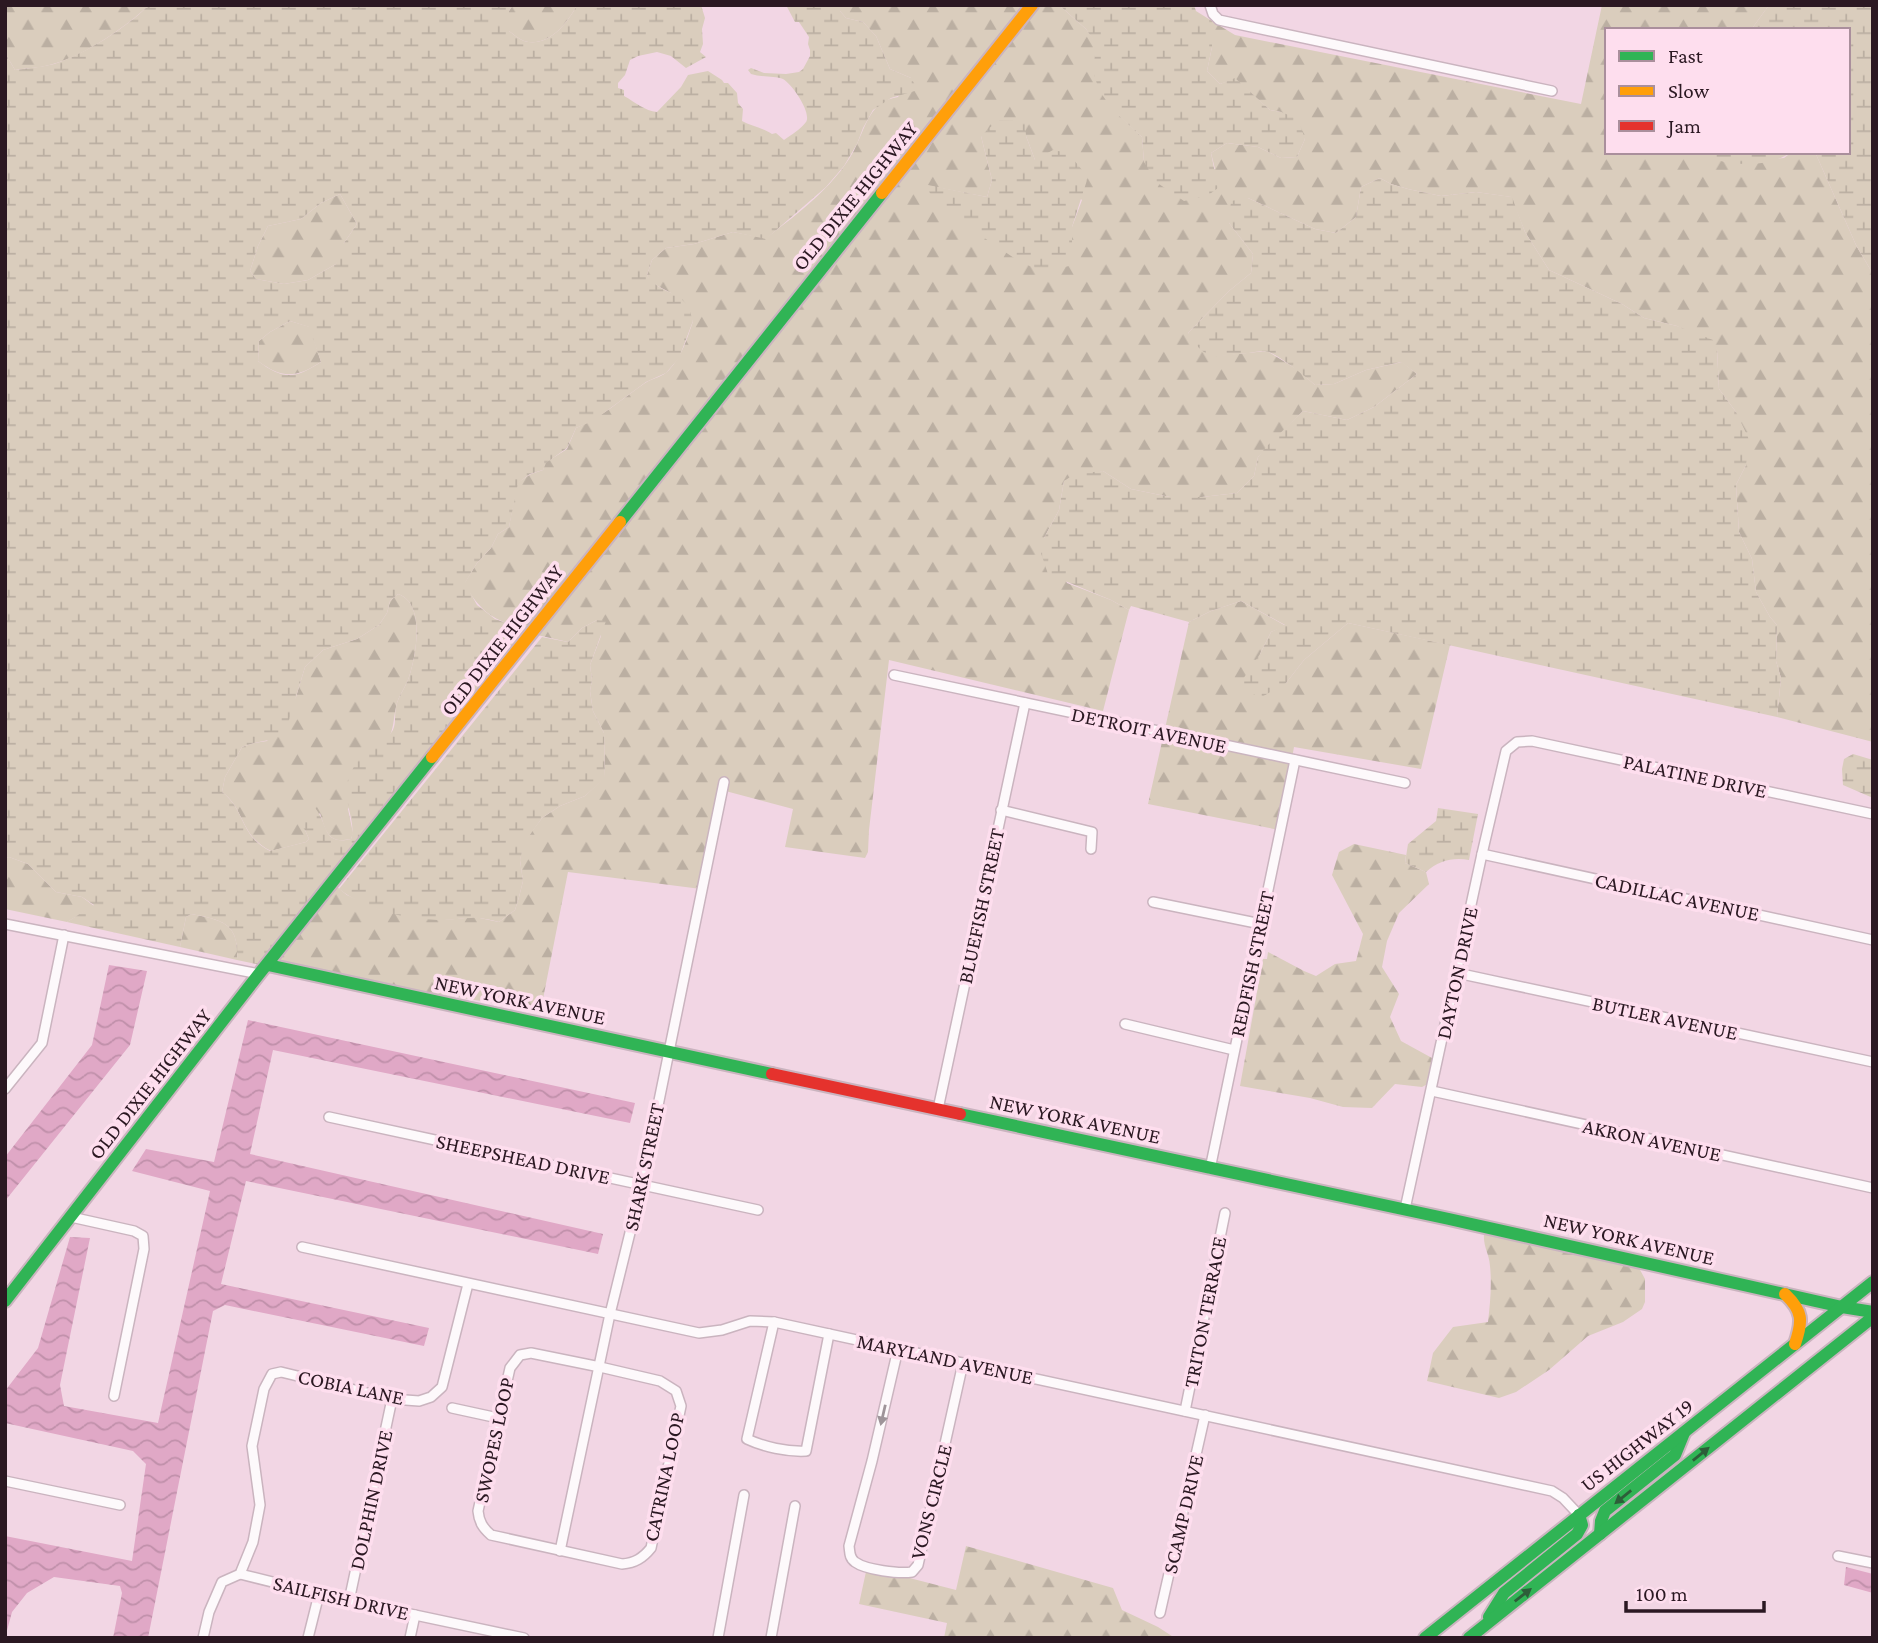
<svg xmlns="http://www.w3.org/2000/svg" width="1878" height="1643" viewBox="0 0 1878 1643" font-family="'Crimson Pro',serif">
<style>
.forest{fill:url(#forest-firs);fill-rule:evenodd}
.wetland{fill:url(#wetland-marsh);fill-rule:evenodd}
.water{fill:url(#water-waves)}
.lines{fill:none;stroke-linecap:round;stroke-linejoin:round}
.street-casing{stroke:#cab4bf;stroke-width:12}
.fast-casing{stroke:#cab4bf;stroke-width:16}
.slow-casing{stroke:#cab4bf;stroke-width:16}
.jam-casing{stroke:#cab4bf;stroke-width:16}
.street{stroke:#fdf9fb;stroke-width:9}
.fast{stroke:#30b455;stroke-width:12}
.slow{stroke:#ff9f0a;stroke-width:12}
.jam{stroke:#e5322d;stroke-width:12}
.oneway{fill:#9e9499}
.oneway2{fill:#2d5e39}
.labels{text-anchor:middle;dominant-baseline:central;stroke-width:7;stroke-linejoin:round;paint-order:stroke}
.street-label{font-size:21px;fill:#2b1822;stroke:#fedeee}
</style>
<defs>
<pattern id="forest-firs" width="22" height="20" patternUnits="userSpaceOnUse" patternTransform="scale(1.75)"><rect width="22" height="20" fill="#dacdbd"/><path d="M5 1l3.5 6h-7zM16 11l3.5 6h-7z" fill="#bbafa2"/></pattern>
<pattern id="wetland-marsh" width="20" height="14" patternUnits="userSpaceOnUse" patternTransform="scale(1.75)"><rect width="20" height="14" fill="#dacdbd"/><path d="M1 5h8M5 5V1M11 12h8M15 12V8" fill="none" stroke="#bbafa2"/></pattern>
<pattern id="water-waves" width="16" height="10" patternUnits="userSpaceOnUse" patternTransform="scale(1.75)"><rect width="16" height="10" fill="#e0a8c6"/><path d="M0 5q4-4 8 0t8 0" fill="none" stroke="#c090aa"/></pattern>
</defs>
<rect width="100%" height="100%" fill="#f2d6e4"/>
<g class="forest">
<path d="M5 5H149C126 27 84 56 53 64 41 68 27 68 15 70L5 53Z"/>
<path d="M513 5H577C567 24 548 48 524 41 519 39 513 34 509 31V11Z"/>
<path d="M840 5H1026L528 631C492 618 485 617 464 584L477 563 491 548 498 534 509 527 517 483 531 474 543 470 545 463 567 449 576 428C602 417 622 399 645 383 653 378 663 377 669 370 682 356 687 339 693 321L671 293 650 282 647 275 652 260 666 248 694 244 733 232 766 238C798 214 841 181 857 144 867 123 871 101 898 97L911 78 890 69 876 36 863 22 846 18 840 11Z"/>
<path d="M1038 5H1059L1086 29 1097 44 1094 70 1119 115 1142 137 1144 162 1215 169 1211 153 1227 143 1258 147 1281 158 1297 157 1305 139 1281 112 1270 110 1235 79 1220 84 1207 71 1212 47V21L1235 35 1581 104 1602 5H1769L1751 30H1607V152H1697L1726 162 1784 158 1792 152H1815L1856 245 1873 274V742L1777 717 1781 678 1776 661 1777 625 1770 617 1756 592 1752 559 1739 532 1736 485 1746 465 1736 412 1719 389 1717 349 1677 326 1644 318 1622 304 1549 270 1525 232 1511 197 1476 192 1441 196 1408 189 1391 184 1380 178 1361 187 1356 217 1336 233 1315 229 1248 198 1229 223 1253 254 1251 273 1229 291 1188 333 1216 356 1267 351 1298 370 1315 385 1334 384 1366 370 1402 362 1417 374 1374 407 1347 420 1303 411 1258 457 1254 476 1237 493 1202 497H1170L1131 489 1103 471 1064 481 1059 510 1044 538 1067 583 1111 600 1129 610 1103 711 889 660 869 830 868 852 865 858 785 847 793 809 718 789 701 889 568 872 540 1014 493 1003 395 987 277 962 337 887 347 895 378 909 445 920 475 917 499 922 515 910 519 897 523 881 520 860 523 843 542 818 560 806 585 796 605 777 604 733 593 711 590 691 592 680 590 665 601 636 597 620 582 628 568 642 537 635ZM981 136H1026L1035 160 1082 200 1072 227V249L925 185 987 197 992 180Z"/>
<path d="M340 194 357 224 344 243 336 264 308 280 284 284 256 279 250 271 258 246 268 226 301 219 321 203Z"/>
<path d="M290 321 310 327 321 362C296 378 282 379 258 361L259 341 270 332Z"/>
<path d="M398 594C426 603 416 656 409 677 406 687 398 696 396 707 394 716 394 724 391 733L348 809 353 833 351 839C328 844 326 832 320 813L305 830 309 839 306 842 271 851C239 835 246 810 222 792L225 777 242 747 254 743 267 741 296 697 305 667 323 650 357 639 379 625 387 613 390 601Z"/>
<path d="M1241 601 1286 626 1271 632 1260 654 1286 683 1304 660 1348 623 1450 645 1421 769 1294 747 1279 830 1148 804 1189 622 1211 611Z"/>
<path d="M1354 844 1406 855 1405 863 1426 872 1429 884 1399 913 1387 941 1382 967 1399 994 1390 1017 1401 1041 1432 1058 1437 1079 1422 1087 1395 1084 1372 1108 1343 1107 1310 1098 1240 1086 1263 959H1267L1268 952 1304 971 1316 976 1335 964 1356 961 1363 934 1332 875 1339 852Z"/>
<path d="M9 857 28 864 56 892 82 897 94 906 67 922 5 909V858Z"/>
<path d="M191 914C223 920 239 923 237 960L180 947 186 917Z"/>
<path d="M1484 1233 1639 1268 1645 1279V1302L1642 1309 1623 1322 1588 1336 1549 1370 1516 1392 1499 1398 1427 1381 1433 1353 1453 1327 1488 1322C1490 1304 1492 1285 1490 1266 1489 1252 1483 1248 1484 1233Z"/>
<path d="M966 1546 1113 1588 1122 1610 1158 1627 1175 1638H944L947 1623 859 1604 867 1567 956 1590Z"/>
</g>
<g class="wetland">
<path d="M149 5H513L509 11V31C513 34 519 39 524 41 548 48 567 24 577 5H701L705 18 702 29 703 44 700 52 706 57 686 68 671 56 657 52 638 56 630 60 625 75 618 83V88L624 90V96C635 102 645 111 657 112L681 87 688 75 708 71 722 80 724 83H728L737 93 738 103 743 109 742 121C751 126 763 128 772 134L776 133 784 140C791 135 801 129 806 122 812 113 792 84 783 79 776 76 763 77 755 75L751 74 748 70 751 68 764 73 786 74 799 72 803 69 810 56V50L808 44 809 37 799 22H795L786 5H840V11L846 18 863 22 876 36 890 69 911 78 918 90 891 98 873 110 863 128 857 144 844 166 826 187 766 239 733 232 694 244 666 248 652 260 647 275C654 290 677 291 687 305 690 309 691 316 693 321L679 358 666 373 646 382 593 421 576 428 567 448 546 463 543 470 530 474 518 483 509 527 498 534 491 548 477 563 465 583 477 605 495 619 528 631 261 965 237 960C239 923 223 920 191 914L186 917 180 947 67 922 94 905 82 897 56 892 28 864 9 857 5 858V53L15 70C28 68 42 67 54 64 85 54 126 28 149 5ZM340 194 357 224 344 243 337 248 336 264 308 280 284 284 256 279 250 271 258 246 268 226 301 219 321 203ZM290 321 309 327 321 362C295 379 283 380 258 361L259 341 270 332ZM398 594C426 603 416 656 409 677 406 687 398 696 396 707 394 715 397 726 391 733 385 740 374 742 368 748 360 755 351 770 348 780 342 801 357 823 351 839 321 846 329 822 314 807L300 813 298 821 305 830 309 839 306 842 270 851C239 835 246 810 222 792L225 777 242 747 254 743 274 739 283 733 289 720 305 667 323 650 357 639 379 625 387 613 390 601Z"/>
<path d="M1059 5H1194L1196 11 1212 21V47L1207 71 1220 84 1235 78 1270 110 1281 112 1298 119 1305 139 1297 157 1281 158 1258 147 1227 143 1211 153 1218 188 1207 196 1184 201 1156 182 1144 162 1142 137C1122 118 1098 100 1094 72 1093 63 1096 53 1096 44L1086 29Z"/>
<path d="M1769 5H1873V274L1856 245 1815 152H1848V30H1751Z"/>
<path d="M998 120 1025 121 1026 136 1035 160 1053 150 1068 153 1088 177 1072 227V249L1069 266 1047 271 1032 267 1017 260 943 210 923 184 987 197 992 180 981 136Z"/>
<path d="M1697 152H1792C1766 169 1724 167 1697 152Z"/>
<path d="M1380 178 1391 184 1408 189 1441 196 1476 192 1512 197 1525 232 1549 270 1622 304 1644 318 1677 326 1713 340 1717 349 1719 389 1736 412 1749 439 1746 465 1736 485 1739 532 1752 559 1756 592 1770 617 1777 625 1776 661 1781 678 1777 717 1348 623 1304 660 1286 683 1260 698 1244 688 1243 679 1260 654 1271 632 1285 625 1241 601 1211 611 1189 622 1131 606 1129 610 1111 600 1048 574 1041 553 1044 538 1059 510 1064 481 1075 474 1103 471 1131 489 1170 497H1202L1237 493 1254 476 1258 457 1267 446 1303 411 1347 420 1374 407 1417 374 1401 362 1366 370 1334 384 1315 385C1306 377 1275 352 1265 351 1260 351 1254 352 1249 353 1216 356 1207 364 1188 333L1229 291 1251 273 1253 254 1229 223 1231 201 1248 198 1315 229 1336 233 1356 217 1361 187Z"/>
<path d="M597 620 606 621 590 665 592 680 590 691 593 711 604 733 605 778 585 796 560 806 542 818 524 843 520 860 523 881 519 897 515 910 499 922C490 920 480 917 471 918 462 918 453 920 444 920 408 920 368 911 339 889L542 637 568 642 582 628Z"/>
<path d="M1853 754 1873 760V798L1843 785 1842 769 1844 759Z"/>
<path d="M1438 808 1478 814 1469 860C1453 857 1438 861 1426 872L1405 863 1408 844 1436 821Z"/>
</g>
<g class="water">
<path d="M109 965 147 971 130 1045 5 1201V1157L92 1045Z"/>
<path d="M248 1020 635 1103 630 1123 273 1050 250 1154 603 1234 598 1254 246 1181 221 1284 429 1328 424 1346 225 1305 213 1311 148 1638H113L122 1593 120 1586 54 1577 27 1593 12 1612 5 1638V1536L132 1561 146 1464 133 1451 5 1423V1391L38 1348 70 1237 90 1238 60 1385 64 1406 158 1423 210 1191 132 1171 146 1149 214 1162Z"/>
<path d="M1846 1567 1873 1574V1593L1844 1585Z"/>
</g>
<g class="lines">
<defs>
<g id="street">
<path d="M1210 5 1213 14 1219 20 1552 91"/>
<path d="M894 675 1405 783"/>
<path d="M1001 810 1092 832 1091 849"/>
<path d="M1482 854 1873 940"/>
<path d="M1153 902 1261 924"/>
<path d="M5 924 259 974"/>
<path d="M1457 973 1873 1062"/>
<path d="M1125 1024 1234 1050"/>
<path d="M5 1089 42 1043 64 935"/>
<path d="M1432 1091 1873 1188"/>
<path d="M938 1109 1025 703"/>
<path d="M329 1117 758 1210"/>
<path d="M1210 1169 1295 760"/>
<path d="M1405 1209 1482 854 1506 751 1517 742 1532 741 1873 814"/>
<path d="M71 1217 134 1231 143 1236 144 1249 114 1396"/>
<path d="M302 1247 699 1333 722 1330 750 1321 774 1322 1552 1491 1563 1498 1579 1515"/>
<path d="M774 1322 747 1439C764 1447 787 1452 806 1451L829 1334"/>
<path d="M898 1349 872 1461 849 1546C850 1552 849 1558 855 1562 866 1570 899 1574 912 1572L918 1565 963 1363"/>
<path d="M531 1353 600 1367 660 1381 676 1391 681 1406 651 1548C643 1558 635 1563 622 1564L491 1535C483 1528 479 1522 478 1511L510 1368 520 1355Z"/>
<path d="M452 1408 498 1418"/>
<path d="M1185 1411 1225 1213"/>
<path d="M5 1481 120 1505"/>
<path d="M560 1551 610 1314 642 1184 724 782"/>
<path d="M1838 1556 1873 1563"/>
<path d="M240 1574 349 1601 524 1638"/>
<path d="M349 1601 392 1399"/>
<path d="M1160 1613 1205 1415"/>
<path d="M203 1638 209 1612 222 1582 240 1574 253 1542 260 1505 252 1446 264 1389 272 1374 281 1372 392 1399 419 1401 431 1397 442 1387 468 1284"/>
<path d="M308 1638 319 1594"/>
<path d="M410 1638 415 1615"/>
<path d="M718 1638 744 1495"/>
<path d="M771 1638 795 1506"/>
</g>
<g id="fast">
<path d="M620 522 882 193"/>
<path d="M268 965 772 1074"/>
<path d="M960 1114 1449 1219 1842 1307 1873 1312"/>
<path d="M5 1301 259 974 432 757"/>
<path d="M1600 1534 1601 1521 1605 1511 1675 1455 1684 1433"/>
<path d="M1489 1617 1504 1593 1577 1534 1582 1525 1579 1515"/>
<path d="M1425 1638 1873 1282"/>
<path d="M1469 1638 1873 1317"/>
</g>
<g id="slow">
<path d="M882 193 1032 5"/>
<path d="M432 757 620 522"/>
<path d="M1785 1294C1803 1311 1803 1321 1795 1344"/>
</g>
<path id="jam" d="M772 1074 960 1114"/>
</defs>
<use href="#street" class="street-casing"/>
<use href="#fast" class="fast-casing"/>
<use href="#slow" class="slow-casing"/>
<use href="#jam" class="jam-casing"/>
<use href="#street" class="street"/>
<use href="#fast" class="fast"/>
<use href="#slow" class="slow"/>
<use href="#jam" class="jam"/>
</g>
<defs><path id="oneway-solid" d="M-6-.8H1V-3.2L6.5 0L1 3.2V.8H-6Z" transform="scale(1.75)"/></defs>
<use class="oneway" href="#oneway-solid" transform="translate(883 1415) rotate(103)"/>
<g class="oneway2">
<use href="#oneway-solid" transform="translate(1701 1454) rotate(-39)"/>
<use href="#oneway-solid" transform="translate(1623 1497) rotate(141)"/>
<use href="#oneway-solid" transform="translate(1523 1595) rotate(-38)"/>
</g>
<g class="labels">
<g class="street-label">
<text transform="translate(855 196) rotate(-51)">OLD DIXIE HIGHWAY</text>
<text transform="translate(502 640) rotate(-52)">OLD DIXIE HIGHWAY</text>
<text transform="translate(1149 730) rotate(12)">DETROIT AVENUE</text>
<text transform="translate(1695 776) rotate(12)">PALATINE DRIVE</text>
<text transform="translate(1677 897) rotate(12)">CADILLAC AVENUE</text>
<text transform="translate(981 906) rotate(-78)">BLUEFISH STREET</text>
<text transform="translate(1252 964) rotate(-78)">REDFISH STREET</text>
<text transform="translate(1457 973) rotate(-78)">DAYTON DRIVE</text>
<text transform="translate(520 1000) rotate(12)">NEW YORK AVENUE</text>
<text transform="translate(1665 1018) rotate(12)">BUTLER AVENUE</text>
<text transform="translate(150 1084) rotate(-52)">OLD DIXIE HIGHWAY</text>
<text transform="translate(1075 1119) rotate(12)">NEW YORK AVENUE</text>
<text transform="translate(1652 1140) rotate(12)">AKRON AVENUE</text>
<text transform="translate(523 1159) rotate(12)">SHEEPSHEAD DRIVE</text>
<text transform="translate(644 1167) rotate(-78)">SHARK STREET</text>
<text transform="translate(1629 1239) rotate(13)">NEW YORK AVENUE</text>
<text transform="translate(1205 1312) rotate(-79)">TRITON TERRACE</text>
<text transform="translate(945 1359) rotate(12)">MARYLAND AVENUE</text>
<text transform="translate(351 1387) rotate(12)">COBIA LANE</text>
<text transform="translate(494 1440) rotate(-78)">SWOPES LOOP</text>
<text transform="translate(1637 1445) rotate(-38)">US HIGHWAY 19</text>
<text transform="translate(664 1477) rotate(-78)">CATRINA LOOP</text>
<text transform="translate(371 1500) rotate(-78)">DOLPHIN DRIVE</text>
<text transform="translate(931 1502) rotate(-76)">VONS CIRCLE</text>
<text transform="translate(1183 1514) rotate(-77)">SCAMP DRIVE</text>
<text transform="translate(341 1598) rotate(13)">SAILFISH DRIVE</text>
</g>
</g>
<rect width="1878" height="1643" fill="none" stroke="#2b1822" stroke-width="14"/>
<rect x="1605" y="28" width="245" height="126" fill="#fedeee" stroke="#aa8f9c" stroke-width="2"/>
<rect x="1619" y="51" width="35" height="10" fill="#30b455" stroke="#aa8f9c" stroke-width="2"/>
<text x="1668" y="63" font-size="21" fill="#2b1822">Fast</text>
<rect x="1619" y="86" width="35" height="10" fill="#ff9f0a" stroke="#aa8f9c" stroke-width="2"/>
<text x="1668" y="98" font-size="21" fill="#2b1822">Slow</text>
<rect x="1619" y="121" width="35" height="10" fill="#e5322d" stroke="#aa8f9c" stroke-width="2"/>
<text x="1668" y="133" font-size="21" fill="#2b1822">Jam</text>
<path d="M1626 1601v10h138v-10" fill="none" stroke="#2b1822" stroke-width="3.5"/>
<text x="1636" y="1601" font-size="21" fill="#2b1822" stroke="#fedeee" stroke-width="5" paint-order="stroke">100 m</text>
</svg>
